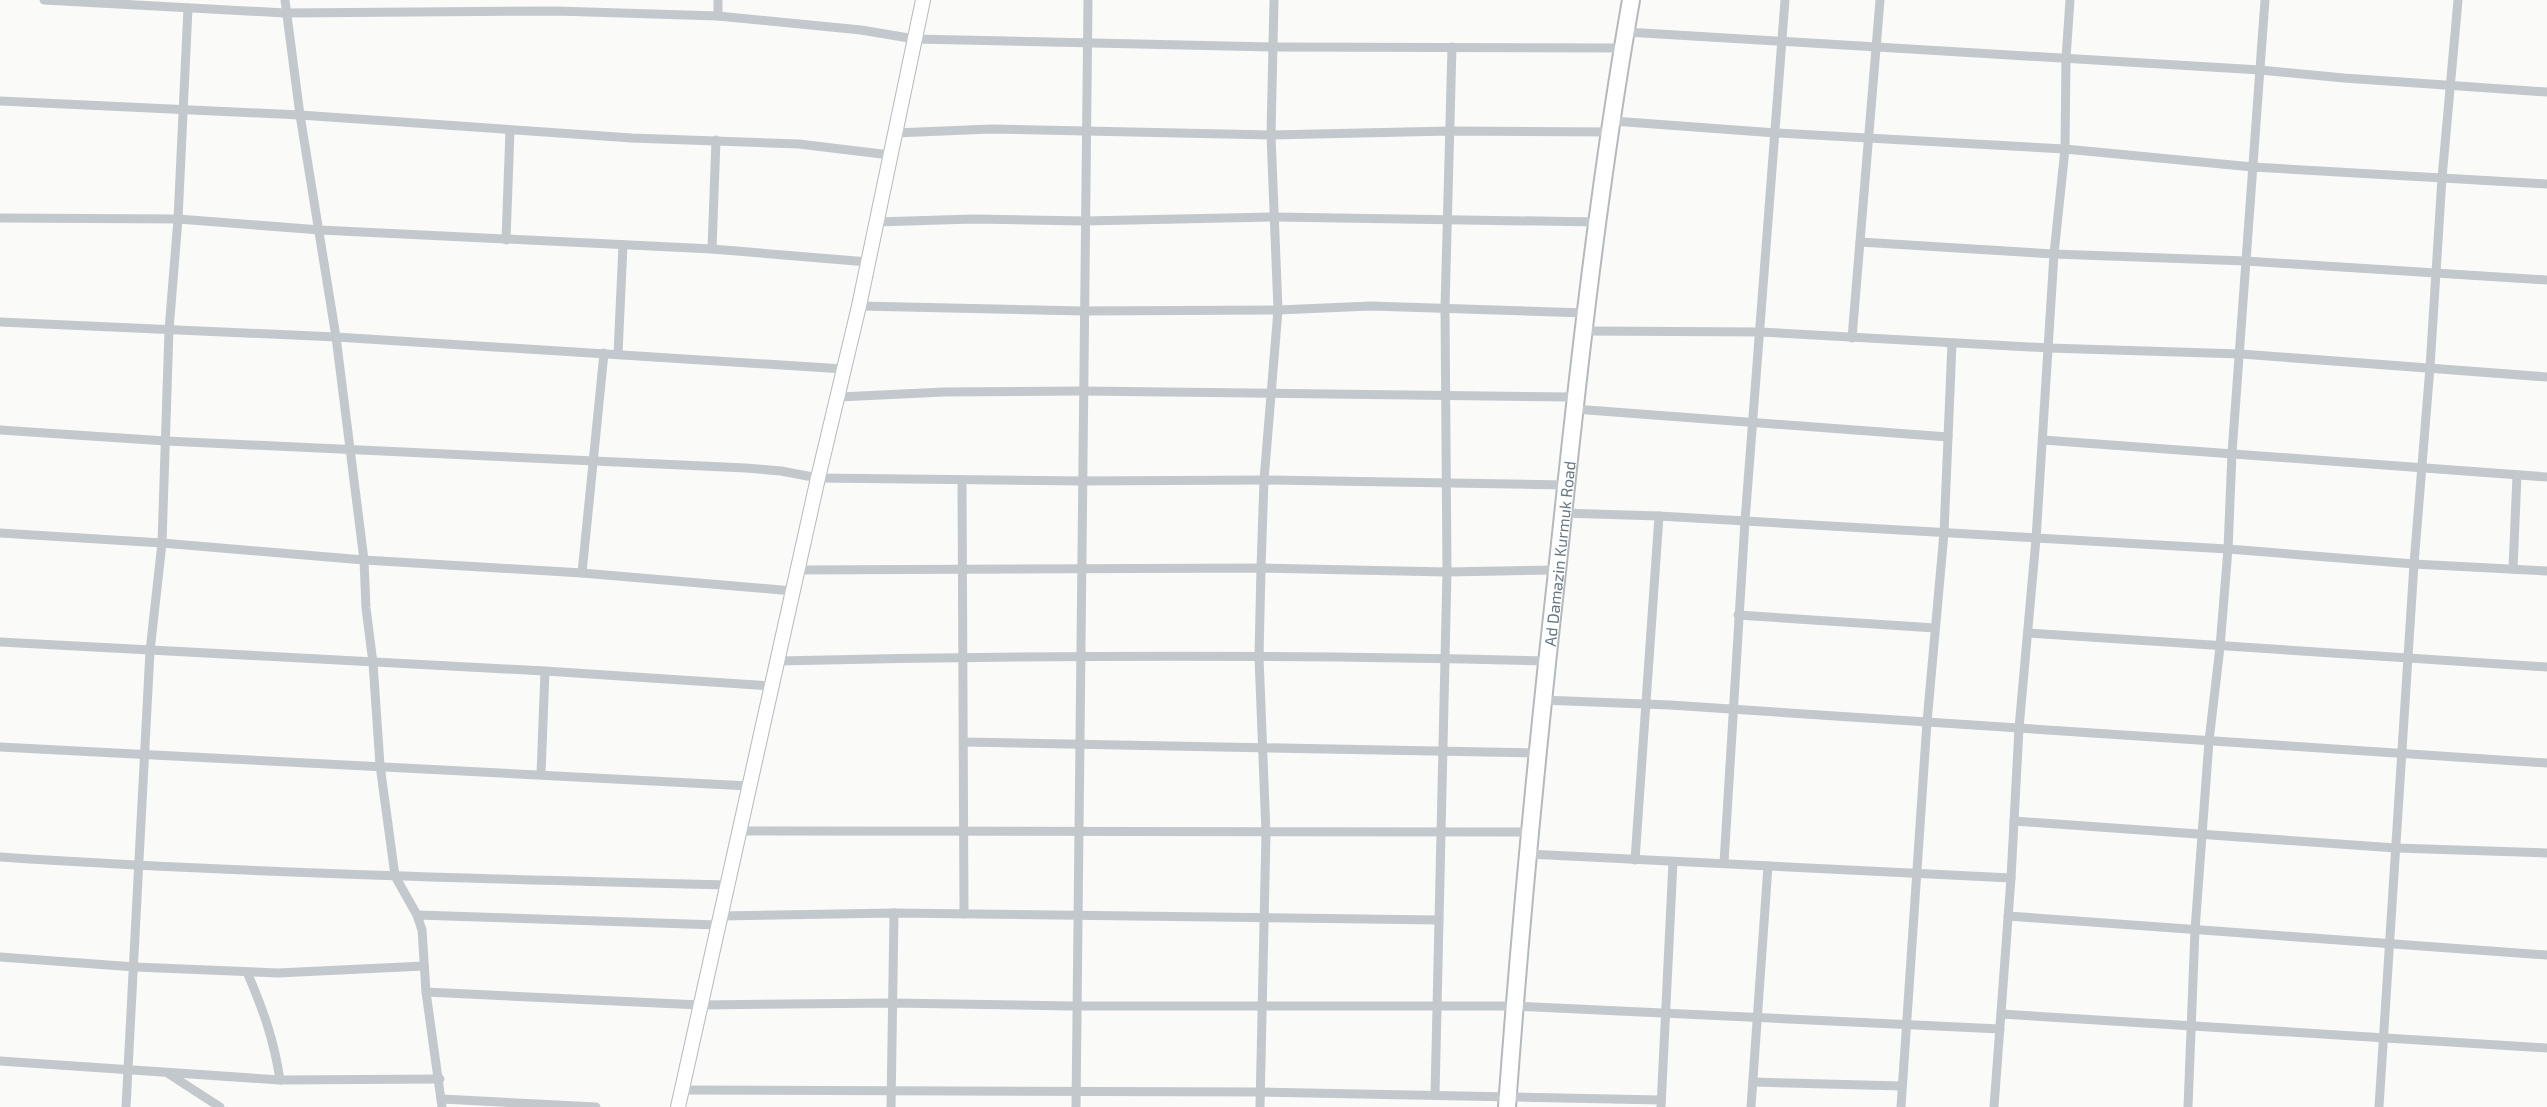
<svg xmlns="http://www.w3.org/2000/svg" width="2547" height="1107" viewBox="0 0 2547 1107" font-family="'Exo 2',sans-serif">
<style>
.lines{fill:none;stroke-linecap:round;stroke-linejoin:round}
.secondary-casing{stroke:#b3babf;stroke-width:16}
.highway-casing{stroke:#b4b9bd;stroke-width:20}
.street{stroke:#c3c8cc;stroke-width:9}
.secondary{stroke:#fff;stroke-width:14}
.highway{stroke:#fff;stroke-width:16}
.labels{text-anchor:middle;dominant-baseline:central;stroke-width:6;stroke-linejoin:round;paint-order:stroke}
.street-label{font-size:16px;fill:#657683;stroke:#fff}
</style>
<rect width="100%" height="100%" fill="#fafaf8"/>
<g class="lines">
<defs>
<path id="secondary" d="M678 1107 818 478 859 306 923 0"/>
<g id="highway">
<path id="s1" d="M1507 1107C1520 928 1537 750 1557 572 1577 381 1598 189 1631 0"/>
</g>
</defs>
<use href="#secondary" class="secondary-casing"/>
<use href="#highway" class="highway-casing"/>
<g class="street">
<path d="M44 0 285 13 556 11 718 16 861 30 915 39 1273 47 1623 48"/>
<path d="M285 0 300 115 336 337 364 560 366 608 373 663 380 765 395 876 417 915 422 930 426 992 442 1107"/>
<path d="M718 16V0"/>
<path d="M1626 32 2260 70 2344 78 2547 92"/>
<path d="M0 101 300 115 632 138 799 144 890 155"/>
<path d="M1613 121 1776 133 2065 149 2253 167 2547 184"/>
<path d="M895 133 991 129 1271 135 1450 131 1611 132"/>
<path d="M0 218 178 219 320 230 712 249 868 262"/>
<path d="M876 222 973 219 1084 221 1275 217 1598 222"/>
<path d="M506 240 510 130"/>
<path d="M1860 242 2054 254 2246 261 2547 280"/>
<path d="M712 249 716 140"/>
<path d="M859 306 1083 311 1278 310 1371 306 1586 313"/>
<path d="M0 322 336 337 844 369"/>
<path d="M1584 331 1760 332 2049 348 2241 354 2547 377"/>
<path d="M1852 338 1880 0"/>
<path d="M618 354 623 245"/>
<path d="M839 397 944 392 1082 391 1575 397"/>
<path d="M1574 409 1948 437"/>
<path d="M0 430 166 441 746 468 781 471 818 478 1081 481 1264 480 1565 485"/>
<path d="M2043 440 2547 477"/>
<path d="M962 480 964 914"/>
<path d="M1562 513 1659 516 2228 549 2414 564 2547 571"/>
<path d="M0 533 162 543 364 560 582 573 793 591"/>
<path d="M2513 569 2517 475"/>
<path d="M798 570 1261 568 1447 572 1557 570"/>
<path d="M582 573 604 353"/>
<path d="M1738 615 1935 628"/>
<path d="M2028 633 2547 667"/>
<path d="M0 642 545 671 771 686"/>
<path d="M777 661C1033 655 1290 654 1546 661"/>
<path d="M1542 700 1670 705 2547 763"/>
<path d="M964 742 1537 753"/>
<path d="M0 747 749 786"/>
<path d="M541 774 545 671"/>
<path d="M2014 821 2396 848 2547 853"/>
<path d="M739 831C1003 829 1266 834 1530 832"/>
<path d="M1528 854 2011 878"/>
<path d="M0 857C242 873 485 879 728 885"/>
<path d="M1635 860 1659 516"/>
<path d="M1724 863 1745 521 1785 0"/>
<path d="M417 915 718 925"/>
<path d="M720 916 894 913 1439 920"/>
<path d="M2008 916 2547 955"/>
<path d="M0 957 135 967 278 973 424 966"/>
<path d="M247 972C263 1009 274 1040 280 1080"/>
<path d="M426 992 700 1005 893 1003 1071 1006H1514L2000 1029"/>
<path d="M2001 1014 2547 1048"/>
<path d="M0 1061 280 1080 440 1079"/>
<path d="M169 1074 220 1107"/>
<path d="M1753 1082 1902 1086"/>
<path d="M681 1090 1260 1092 1661 1100"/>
<path d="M1435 1095 1447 572 1445 308 1452 47"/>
<path d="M442 1099 596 1107"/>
<path d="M126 1107 150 651 162 543 169 330 178 219 188 8"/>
<path d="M891 1107 894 913"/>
<path d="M1076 1107 1088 0"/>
<path d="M1260 1107 1266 833 1259 657 1261 568 1264 480 1278 310 1271 135 1274 0"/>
<path d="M1661 1107 1673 862"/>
<path d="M1751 1107 1768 866"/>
<path d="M1901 1107 1927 722 1944 533 1952 343"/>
<path d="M1994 1107 2011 878 2019 728 2036 539 2054 254 2065 149 2066 58 2070 0"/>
<path d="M2188 1107 2195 930 2209 741 2220 647 2228 549 2232 453 2265 0"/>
<path d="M2379 1107 2414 564 2430 367 2442 178 2458 0"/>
</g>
<use href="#secondary" class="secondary"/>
<use href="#highway" class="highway"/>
</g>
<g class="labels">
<g class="street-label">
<text stroke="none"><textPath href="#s1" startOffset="556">Ad Damazin Kurmuk Road</textPath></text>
</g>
</g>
</svg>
